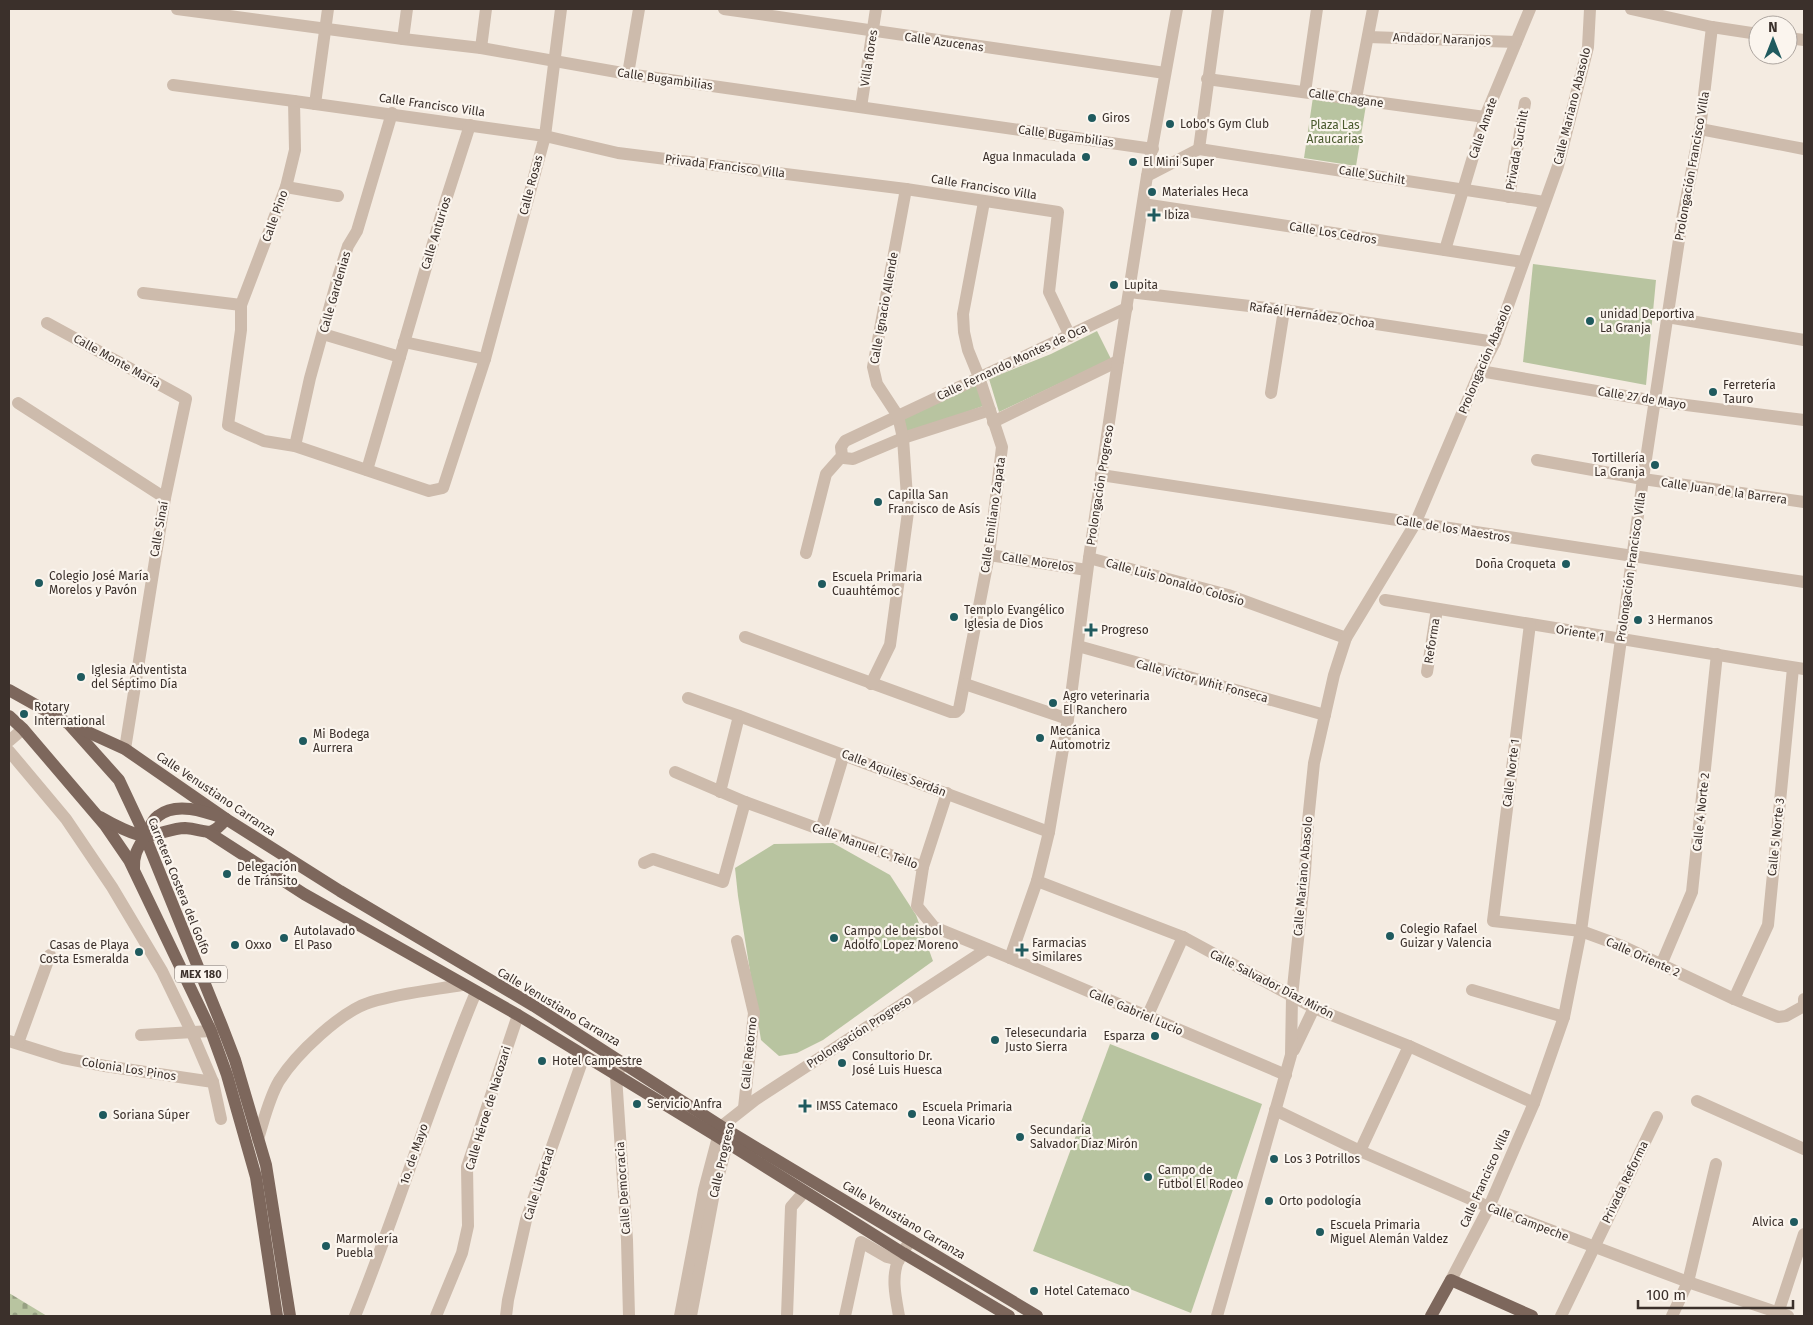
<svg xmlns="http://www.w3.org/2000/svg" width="1813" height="1325" viewBox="0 0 1813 1325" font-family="'Fira Sans',sans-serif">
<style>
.cemetery{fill:url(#cemetery-stones)}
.park{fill:#b8c4a0}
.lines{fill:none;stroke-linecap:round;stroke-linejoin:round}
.minor{stroke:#cdbbac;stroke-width:12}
.major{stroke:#7d675c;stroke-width:12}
.poi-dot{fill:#1f5a5e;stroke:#fbf5ee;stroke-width:2}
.labels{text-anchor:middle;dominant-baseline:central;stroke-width:4.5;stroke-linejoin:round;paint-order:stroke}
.shield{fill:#fbf5ee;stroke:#756b66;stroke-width:1}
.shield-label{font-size:11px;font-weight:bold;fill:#3b302b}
.street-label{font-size:12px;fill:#3b302b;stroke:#fbf5ee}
.poi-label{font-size:12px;fill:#3b302b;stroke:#fbf5ee;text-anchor:start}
.park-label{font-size:12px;fill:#4a5a2e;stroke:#fbf5ee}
</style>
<defs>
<pattern id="cemetery-stones" width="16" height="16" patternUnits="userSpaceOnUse" patternTransform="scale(1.25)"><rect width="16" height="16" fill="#b8c4a0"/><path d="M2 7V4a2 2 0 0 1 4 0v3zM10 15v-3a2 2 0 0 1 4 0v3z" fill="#97a083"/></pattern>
</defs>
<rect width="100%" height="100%" fill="#f4ebe1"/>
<path class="cemetery" d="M9 1293 47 1316H9Z"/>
<g class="park">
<path d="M1313 97 1366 105 1356 166 1304 158Z"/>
<path d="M1533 264 1656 280 1646 385 1523 362Z"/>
<path d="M1097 331 1111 359 999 412 989 379 1051 354Z"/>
<path d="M977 385 983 406 906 434 901 419Z"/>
<path d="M833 843 890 875 916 915 933 961 823 1040 797 1053 779 1056 761 1040 738 896 735 868 774 844Z"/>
<path d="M1110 1044 1262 1104 1191 1313 1033 1251Z"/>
</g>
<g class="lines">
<g class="minor">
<path d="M177 9 403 39 481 48 628 74 1153 149"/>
<path d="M561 9 545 136 485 359 443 488 429 491 295 446 264 441 228 425 241 330V305L286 187 295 150 294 101 545 136 618 153 906 189 1058 212 1049 292 1070 336"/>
<path d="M724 9 1165 73"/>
<path d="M1631 9 1712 27 1758 34"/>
<path d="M1368 37 1516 42"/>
<path d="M1788 38 1804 40"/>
<path d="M403 39 407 9"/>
<path d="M481 48 486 9"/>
<path d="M628 74 639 9"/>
<path d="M1207 79 1485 117"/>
<path d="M173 85 294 101"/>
<path d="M1305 92 1317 9"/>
<path d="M1356 98 1373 9"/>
<path d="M315 104 328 9"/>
<path d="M861 107 876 9"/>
<path d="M1700 129 1804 149"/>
<path d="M1199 149 1544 202"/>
<path d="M1199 149 1218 9"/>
<path d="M1147 176 1199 149"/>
<path d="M286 187 338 196"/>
<path d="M1509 197 1525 103"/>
<path d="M1143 204 1523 262"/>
<path d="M1445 250 1485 117 1530 9"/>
<path d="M1129 292 1284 310 1495 342"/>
<path d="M143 293 241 305"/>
<path d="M1667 317 1804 340"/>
<path d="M47 323 186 399 165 498 125 749"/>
<path d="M323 334 400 357"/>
<path d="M404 342 485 359"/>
<path d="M1480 371 1655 401 1804 420"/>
<path d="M1271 393 1284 310"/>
<path d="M18 403 165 498"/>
<path d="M993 422 1118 361"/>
<path d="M295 446 310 378 338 277 348 246 357 231 392 113"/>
<path d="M842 456 844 458 853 459 903 438 990 410"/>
<path d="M1537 460 1643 479 1804 502"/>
<path d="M367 470 443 209 470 125"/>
<path d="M1101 475 1804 582"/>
<path d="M806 553 826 474 842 456 841 447 845 441 1127 308"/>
<path d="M989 555 1087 570"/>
<path d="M1089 558 1228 595 1346 638"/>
<path d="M1385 600 1804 669"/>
<path d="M1530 624 1493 921 1581 931 1622 946 1734 999 1778 1017 1786 1016 1804 1006V999"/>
<path d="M745 637 951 712H956L959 709 989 555 1002 447 979 377 968 350 964 332 963 314 984 202"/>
<path d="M1078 646 1325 715"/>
<path d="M1427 672 1437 609"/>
<path d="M871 684 890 645 908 512 903 438 898 416 877 384 873 367 906 189"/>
<path d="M965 684 1068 719"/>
<path d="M688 698 739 716 1049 832"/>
<path d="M9 741 23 729"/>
<path d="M9 751 66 819 112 887 162 971 192 1033 213 1082"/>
<path d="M675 772 745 802 923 867"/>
<path d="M720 792 739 716"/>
<path d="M947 793 923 867 917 906 934 927 1010 958 1286 1075"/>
<path d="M821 830 844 754"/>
<path d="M644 863 653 859 723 882 745 802"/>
<path d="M1037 881 1183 937 1314 1008 1409 1046 1534 1103"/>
<path d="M737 941 754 1013 744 1108"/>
<path d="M1010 958 1037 881 1049 832 1068 719 1089 558 1118 361 1147 176 1177 9"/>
<path d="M1661 965 1692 892 1717 654"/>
<path d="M1472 990 1564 1017"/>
<path d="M1734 999 1768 925 1793 668"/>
<path d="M1147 1017 1183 937"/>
<path d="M141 1035 211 1031 220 1027"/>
<path d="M9 1041 63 1058 105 1066 213 1082 221 1119"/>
<path d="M18 1043 50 955"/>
<path d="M1294 1050 1314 1008"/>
<path d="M623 1062 616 1076 627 1240 629 1316"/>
<path d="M1697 1101 1804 1149"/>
<path d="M1275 1110 1360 1151 1489 1207 1688 1282 1788 1316"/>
<path d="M258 1139C264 1120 269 1098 279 1081 296 1054 341 1011 371 1002 401 993 432 990 462 985"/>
<path d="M1360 1151 1409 1046"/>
<path d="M1451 1280 1489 1207 1534 1103 1564 1017 1581 931 1643 479 1682 220 1700 129 1712 27"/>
<path d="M355 1316C398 1209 431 1099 476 992"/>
<path d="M436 1316 462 1253 468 1226 467 1167 518 1015"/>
<path d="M506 1316 508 1300 526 1220 584 1056"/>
<path d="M680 1316 704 1190 718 1137 722 1126 755 1100 987 949"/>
<path d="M691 1316 714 1193 730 1133"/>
<path d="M787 1316 791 1207 804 1192"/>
<path d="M845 1316 861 1242 887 1257 899 1260"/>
<path d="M899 1316C896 1299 891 1278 898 1261 901 1253 907 1246 911 1240"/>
<path d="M1217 1316 1291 1055 1292 997 1305 872 1308 821 1314 763 1334 675 1346 638 1415 524 1480 371 1495 342 1558 166 1588 47 1590 9"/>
<path d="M1561 1316 1657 1117"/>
<path d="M1672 1316 1688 1282 1716 1164"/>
<path d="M1777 1316 1804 1234"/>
</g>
<g class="major">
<path d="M9 690 68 723 119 780 142 829 222 1026 235 1060 266 1165 290 1316"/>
<path d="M9 716 23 729 105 825 129 860 211 1031 227 1075 256 1177 277 1316"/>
<path d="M68 723 125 749 226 819 340 891 534 1006 730 1132 1037 1316"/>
<path d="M100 817C110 823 135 836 146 836 159 835 172 828 185 828 206 829 209 840 226 819 206 812 177 801 158 816 151 821 149 830 145 836 138 848 133 855 134 869"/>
<path d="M208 832 304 894 518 1015 718 1137 903 1253 1009 1316"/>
<path d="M1431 1316 1451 1280 1532 1316"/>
</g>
</g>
<g class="poi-dot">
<circle cx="1092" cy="118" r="5"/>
<circle cx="1170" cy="124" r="5"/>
<circle cx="1086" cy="157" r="5"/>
<circle cx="1133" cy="162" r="5"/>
<circle cx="1152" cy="192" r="5"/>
<path d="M1151.5 207.5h5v5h5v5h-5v5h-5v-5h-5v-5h5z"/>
<circle cx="1114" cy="285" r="5"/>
<circle cx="1590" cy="321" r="5"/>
<circle cx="1713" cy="392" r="5"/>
<circle cx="1655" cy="465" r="5"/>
<circle cx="878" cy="502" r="5"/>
<circle cx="1566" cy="564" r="5"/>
<circle cx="39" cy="583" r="5"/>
<circle cx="822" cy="584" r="5"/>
<circle cx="954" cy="617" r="5"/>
<circle cx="1638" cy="620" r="5"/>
<path d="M1088.5 622.5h5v5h5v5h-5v5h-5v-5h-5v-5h5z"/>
<circle cx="81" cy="677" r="5"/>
<circle cx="1053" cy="703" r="5"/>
<circle cx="24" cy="714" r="5"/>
<circle cx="1040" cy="738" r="5"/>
<circle cx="303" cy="741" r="5"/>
<circle cx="227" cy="874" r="5"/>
<circle cx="1390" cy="936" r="5"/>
<circle cx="284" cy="938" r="5"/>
<circle cx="834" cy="938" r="5"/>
<circle cx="235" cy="945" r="5"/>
<path d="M1019.5 942.5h5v5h5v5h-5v5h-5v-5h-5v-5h5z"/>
<circle cx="139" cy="952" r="5"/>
<circle cx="1155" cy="1036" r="5"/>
<circle cx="995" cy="1040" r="5"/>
<circle cx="542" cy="1061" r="5"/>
<circle cx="842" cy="1063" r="5"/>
<circle cx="637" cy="1104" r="5"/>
<path d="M802.5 1098.5h5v5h5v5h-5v5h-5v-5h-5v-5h5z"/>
<circle cx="912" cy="1114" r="5"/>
<circle cx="103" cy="1115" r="5"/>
<circle cx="1020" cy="1137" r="5"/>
<circle cx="1274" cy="1159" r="5"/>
<circle cx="1148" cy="1177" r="5"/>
<circle cx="1269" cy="1201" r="5"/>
<circle cx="1794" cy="1222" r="5"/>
<circle cx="1320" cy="1232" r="5"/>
<circle cx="326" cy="1246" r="5"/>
<circle cx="1034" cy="1291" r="5"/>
</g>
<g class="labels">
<rect class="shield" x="175" y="965.5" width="52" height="17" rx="4"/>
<g class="shield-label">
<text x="201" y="974">MEX 180</text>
</g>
<g class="street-label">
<text transform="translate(1442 39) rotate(2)">Andador Naranjos</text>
<text transform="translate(944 42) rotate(8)">Calle Azucenas</text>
<text transform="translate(869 58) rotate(-81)">Villa flores</text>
<text transform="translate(665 79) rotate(8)">Calle Bugambilias</text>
<text transform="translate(1346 98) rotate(8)">Calle Chagane</text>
<text transform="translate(432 105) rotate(8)">Calle Francisco Villa</text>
<text transform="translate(1572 106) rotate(-76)">Calle Mariano Abasolo</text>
<text transform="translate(1483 128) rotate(-71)">Calle Amate</text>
<text transform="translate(1066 136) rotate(8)">Calle Bugambilias</text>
<text transform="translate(1517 150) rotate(-80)">Privada Suchilt</text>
<text transform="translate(725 166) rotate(7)">Privada Francisco Villa</text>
<text transform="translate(1692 166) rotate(-80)">Prolongación Francisco Villa</text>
<text transform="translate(1372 175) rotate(9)">Calle Suchilt</text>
<text transform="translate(531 185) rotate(-75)">Calle Rosas</text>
<text transform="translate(984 187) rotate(9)">Calle Francisco Villa</text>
<text transform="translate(275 216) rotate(-70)">Calle Pino</text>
<text transform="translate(436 233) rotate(-73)">Calle Anturios</text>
<text transform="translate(1333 233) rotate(9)">Calle Los Cedros</text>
<text transform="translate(335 292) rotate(-74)">Calle Gardenias</text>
<text transform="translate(884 308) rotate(-80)">Calle Ignacio Allende</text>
<text transform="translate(1312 315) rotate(8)">Rafaél Hernádez Ochoa</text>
<text transform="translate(1485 359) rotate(-67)">Prolongación Abasolo</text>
<text transform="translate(117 361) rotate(29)">Calle Monte María</text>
<text transform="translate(1012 362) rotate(-25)">Calle Fernando Montes de Oca</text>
<text transform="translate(1642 398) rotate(9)">Calle 27 de Mayo</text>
<text transform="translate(1100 485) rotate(-81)">Prolongación Progreso</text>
<text transform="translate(1724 491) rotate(8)">Calle Juan de la Barrera</text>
<text transform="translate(993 515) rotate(-82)">Calle Emiliano Zapata</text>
<text transform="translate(159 529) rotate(-80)">Calle Sinaí</text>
<text transform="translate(1453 529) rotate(9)">Calle de los Maestros</text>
<text transform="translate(1038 562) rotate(9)">Calle Morelos</text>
<text transform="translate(1631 567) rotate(-82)">Prolongación Francisco Villa</text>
<text transform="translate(1175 582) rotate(16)">Calle Luis Donaldo Colosio</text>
<text transform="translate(1580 633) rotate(10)">Oriente 1</text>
<text transform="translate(1432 641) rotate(-81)">Reforma</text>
<text transform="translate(1202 681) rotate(15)">Calle Víctor Whit Fonseca</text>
<text transform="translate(894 773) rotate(21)">Calle Aquiles Serdán</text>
<text transform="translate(1511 773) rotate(-83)">Calle Norte 1</text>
<text transform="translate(216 794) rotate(34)">Calle Venustiano Carranza</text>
<text transform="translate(1701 812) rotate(-84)">Calle 4 Norte 2</text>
<text transform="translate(1776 837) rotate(-84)">Calle 5 Norte 3</text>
<text transform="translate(865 846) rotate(20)">Calle Manuel C. Tello</text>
<text transform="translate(1303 876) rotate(-85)">Calle Mariano Abasolo</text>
<text transform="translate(179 886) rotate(68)">Carretera Costera del Golfo</text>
<text transform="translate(1643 957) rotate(24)">Calle Oriente 2</text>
<text transform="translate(1272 984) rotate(27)">Calle Salvador Díaz Mirón</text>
<text transform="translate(559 1007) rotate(31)">Calle Venustiano Carranza</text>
<text transform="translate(1136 1012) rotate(23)">Calle Gabriel Lucio</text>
<text transform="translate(859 1032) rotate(-33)">Prolongación Progreso</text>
<text transform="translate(749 1053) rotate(-84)">Calle Retorno</text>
<text transform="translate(129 1069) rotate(9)">Colonia Los Pinos</text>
<text transform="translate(488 1108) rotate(-73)">Calle Héroe de Nacozari</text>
<text transform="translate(414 1154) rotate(-71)">1o. de Mayo</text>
<text transform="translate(722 1160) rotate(-77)">Calle Progreso</text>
<text transform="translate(1485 1178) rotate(-66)">Calle Francisco Villa</text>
<text transform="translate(1625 1182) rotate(-64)">Privada Reforma</text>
<text transform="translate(539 1184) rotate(-72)">Calle Libertad</text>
<text transform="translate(623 1188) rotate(-94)">Calle Democracia</text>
<text transform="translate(904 1220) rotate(31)">Calle Venustiano Carranza</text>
<text transform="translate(1528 1222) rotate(21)">Calle Campeche</text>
</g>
<g class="poi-label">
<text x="1102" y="118">Giros</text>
<text x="1180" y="124">Lobo's Gym Club</text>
<text x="1076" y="157" text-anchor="end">Agua Inmaculada</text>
<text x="1143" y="162">El Mini Super</text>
<text x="1162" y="192">Materiales Heca</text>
<text x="1164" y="215">Ibiza</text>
<text x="1124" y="285">Lupita</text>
<text x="1600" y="314">unidad Deportiva<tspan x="1600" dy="14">La Granja</tspan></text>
<text x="1723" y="385">Ferretería<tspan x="1723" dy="14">Tauro</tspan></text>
<text x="1645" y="458" text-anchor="end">Tortillería<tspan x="1645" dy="14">La Granja</tspan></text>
<text x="888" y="495">Capilla San<tspan x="888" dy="14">Francisco de Asís</tspan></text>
<text x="1556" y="564" text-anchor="end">Doña Croqueta</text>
<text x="49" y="576">Colegio José María<tspan x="49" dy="14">Morelos y Pavón</tspan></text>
<text x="832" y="577">Escuela Primaria<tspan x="832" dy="14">Cuauhtémoc</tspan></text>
<text x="964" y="610">Templo Evangélico<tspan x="964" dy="14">Iglesia de Dios</tspan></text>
<text x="1648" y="620">3 Hermanos</text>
<text x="1101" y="630">Progreso</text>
<text x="91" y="670">Iglesia Adventista<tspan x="91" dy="14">del Séptimo Día</tspan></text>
<text x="1063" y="696">Agro veterinaria<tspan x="1063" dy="14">El Ranchero</tspan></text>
<text x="34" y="707">Rotary<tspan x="34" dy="14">International</tspan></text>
<text x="1050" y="731">Mecánica<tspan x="1050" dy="14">Automotriz</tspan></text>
<text x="313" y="734">Mi Bodega<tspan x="313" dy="14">Aurrera</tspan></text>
<text x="237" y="867">Delegación<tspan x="237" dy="14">de Tránsito</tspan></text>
<text x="1400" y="929">Colegio Rafael<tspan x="1400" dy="14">Guizar y Valencia</tspan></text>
<text x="294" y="931">Autolavado<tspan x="294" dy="14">El Paso</tspan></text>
<text x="844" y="931">Campo de beisbol<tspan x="844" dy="14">Adolfo Lopez Moreno</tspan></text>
<text x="1032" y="943">Farmacias<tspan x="1032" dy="14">Similares</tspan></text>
<text x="129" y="945" text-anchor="end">Casas de Playa<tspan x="129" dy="14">Costa Esmeralda</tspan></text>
<text x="245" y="945">Oxxo</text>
<text x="1005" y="1033">Telesecundaria<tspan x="1005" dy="14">Justo Sierra</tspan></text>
<text x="1145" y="1036" text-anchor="end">Esparza</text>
<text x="852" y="1056">Consultorio Dr.<tspan x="852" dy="14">José Luis Huesca</tspan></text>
<text x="552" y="1061">Hotel Campestre</text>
<text x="647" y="1104">Servicio Anfra</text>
<text x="816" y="1106">IMSS Catemaco</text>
<text x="922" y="1107">Escuela Primaria<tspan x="922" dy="14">Leona Vicario</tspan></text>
<text x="113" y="1115">Soriana Súper</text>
<text x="1030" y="1130">Secundaria<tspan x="1030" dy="14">Salvador Díaz Mirón</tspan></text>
<text x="1284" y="1159">Los 3 Potrillos</text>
<text x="1158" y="1170">Campo de<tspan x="1158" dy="14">Futbol El Rodeo</tspan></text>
<text x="1279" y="1201">Orto podología</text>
<text x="1784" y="1222" text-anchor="end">Alvica</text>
<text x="1330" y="1225">Escuela Primaria<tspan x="1330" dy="14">Miguel Alemán Valdez</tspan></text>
<text x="336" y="1239">Marmolería<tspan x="336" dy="14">Puebla</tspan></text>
<text x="1044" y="1291">Hotel Catemaco</text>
</g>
<g class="park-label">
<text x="1335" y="125">Plaza Las<tspan x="1335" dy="14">Araucarias</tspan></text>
</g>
</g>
<rect width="1813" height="1325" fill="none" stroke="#3b302b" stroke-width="20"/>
<g transform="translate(1773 40)"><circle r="24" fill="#fbf5ee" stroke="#aea6a0"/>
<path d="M0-4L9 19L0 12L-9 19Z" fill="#1f5a5e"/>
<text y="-8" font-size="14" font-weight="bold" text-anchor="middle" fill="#3b302b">N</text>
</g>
<path d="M1638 1300v8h155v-8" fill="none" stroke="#3b302b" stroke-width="2.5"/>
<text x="1646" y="1300" font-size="15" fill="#3b302b" stroke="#fbf5ee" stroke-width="4" paint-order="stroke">100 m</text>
</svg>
